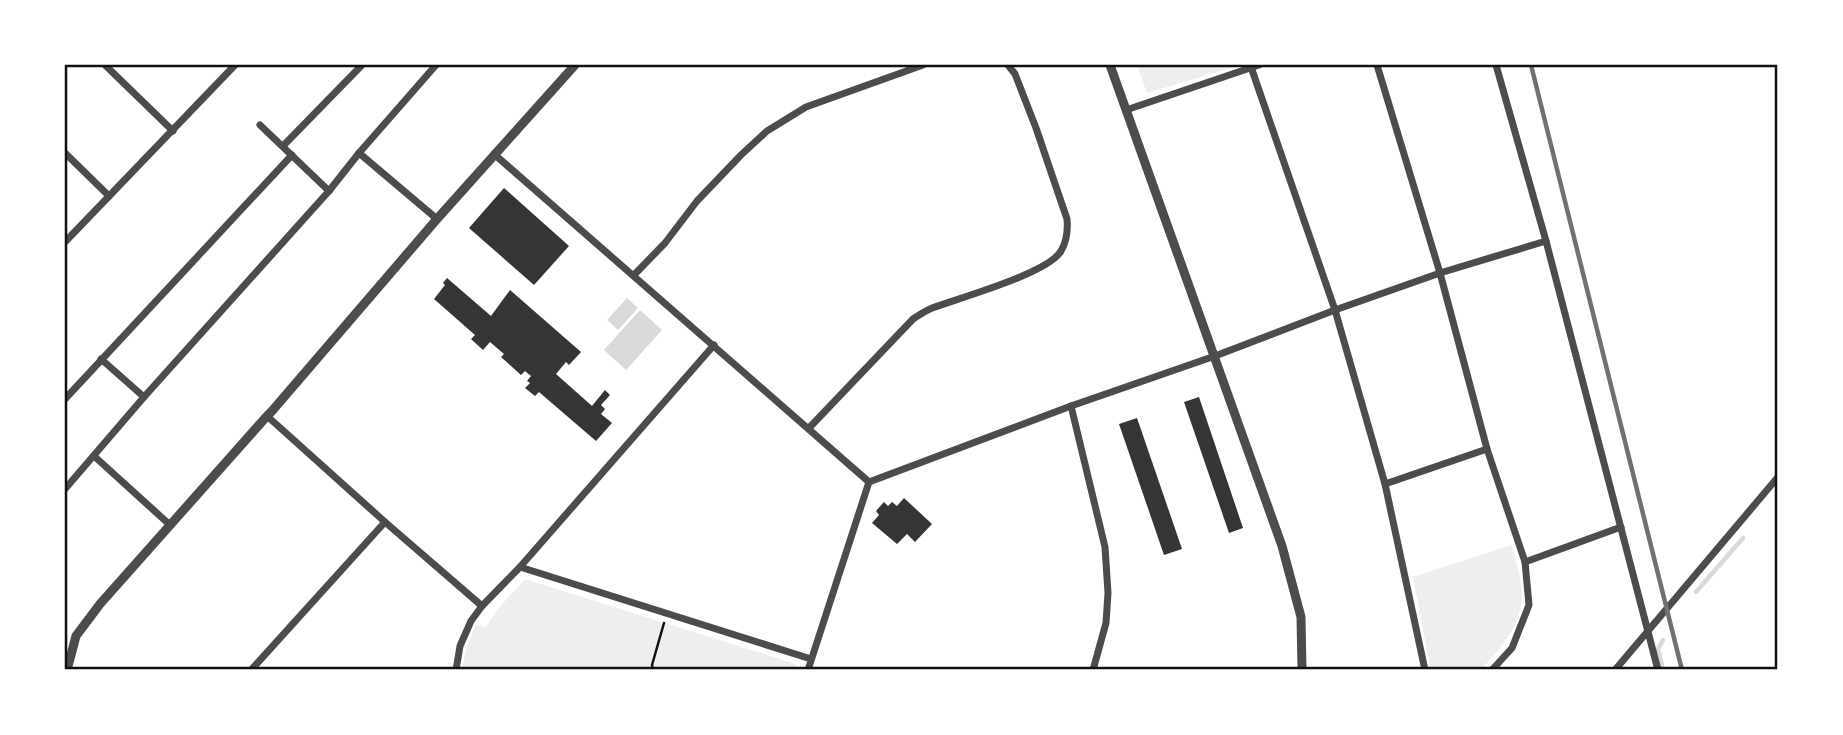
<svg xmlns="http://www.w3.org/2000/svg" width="1843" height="735" viewBox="0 0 1843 735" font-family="'Fira Sans Condensed',sans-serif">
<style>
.green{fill:#eee}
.water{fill:#d9d9d9}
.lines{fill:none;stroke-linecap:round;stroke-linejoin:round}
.stream{stroke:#d9d9d9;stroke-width:4.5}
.building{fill:#353535}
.path{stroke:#111;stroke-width:2.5}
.minor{stroke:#4c4c4c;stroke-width:7}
.tertiary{stroke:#4c4c4c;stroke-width:9}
.rail{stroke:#707070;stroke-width:4.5}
.neatline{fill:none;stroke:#111;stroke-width:2.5}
</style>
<rect width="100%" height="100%" fill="#fff"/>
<g class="green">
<path d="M1137 65H1241L1147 93Z"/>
<path d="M1511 545C1515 557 1519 570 1521 583 1527 620 1503 645 1481 670H1431L1413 577Z"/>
<path d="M524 580H528L793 663 796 666 795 670H462L466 649 476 624 485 628 498 609Z"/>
</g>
<g class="water">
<path d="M627 298 638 308 618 330 607 320Z"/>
<path d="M640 310 662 330 626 370 604 350Z"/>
</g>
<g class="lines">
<g class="stream">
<path d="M1696 592 1743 538"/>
<path d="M1663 640 1658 649 1663 670"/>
</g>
</g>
<g class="building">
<path d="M504 188 569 246 534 285 469 228Z"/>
<path d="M447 278 491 316 510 290 581 352 569 365 566 362 556 374 592 406 605 390 610 395 601 405 605 409 601 414 612 423 596 441 539 392 535 396 525 388 530 383 527 381 531 376 525 371 521 375 501 357 504 354 490 342 483 350 471 339 475 335 434 299 445 285 443 283Z"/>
<path d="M1199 397 1243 528 1229 533 1184 402Z"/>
<path d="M1137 418 1182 549 1164 555 1119 424Z"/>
<path d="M904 498 932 524 915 542 907 534 897 544 872 523 879 515 876 511 884 502 888 506 892 502 897 506Z"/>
</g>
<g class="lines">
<path class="path" d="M653 670 652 665 664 623"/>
<g class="minor">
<path d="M105 65 173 131"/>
<path d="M1377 65 1440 273 1487 449 1525 562 1529 605 1512 648 1492 670"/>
<path d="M1496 65 1546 241 1658 670"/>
<path d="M1251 67 1335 310 1385 484 1425 670"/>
<path d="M1126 110 1259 65"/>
<path d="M260 125 329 191"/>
<path d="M283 146 362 65"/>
<path d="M65 153 109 196"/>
<path d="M359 153 437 219"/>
<path d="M494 154 869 482"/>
<path d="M65 242 235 65"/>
<path d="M634 275 665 243 697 201 741 155 767 131 806 107 923 65"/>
<path d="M101 359 144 397"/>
<path d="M65 399 292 155"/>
<path d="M1071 406 1105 547 1108 593 1106 623 1093 670"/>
<path d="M267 416 385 522 482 606"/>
<path d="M809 428 913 319C919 315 925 311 932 308 959 298 1049 273 1061 251 1067 241 1068 230 1067 219L1036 128 1015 74 1008 65"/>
<path d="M94 456 170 525"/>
<path d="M1385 484 1487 449"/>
<path d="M65 489 144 397 329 191 359 153 436 65"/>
<path d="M1525 562 1621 527"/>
<path d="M520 567 811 659"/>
<path d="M251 670 385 522"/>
<path d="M456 670 460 646 471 621 482 606 520 567 714 345"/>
<path d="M808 670 869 482 1071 406 1215 356 1335 310 1440 273 1546 241"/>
<path d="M1615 670 1778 477"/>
</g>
<g class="tertiary">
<path d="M1110 65 1282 546 1301 617 1302 670"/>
<path d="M67 670 76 636 100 604 267 416 272 411 437 219 575 65"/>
</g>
<path class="rail" d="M1531 65 1682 670"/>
</g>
<rect width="1843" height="735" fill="none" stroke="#ffffff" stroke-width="133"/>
<rect x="66" y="66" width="1710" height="602" class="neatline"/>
</svg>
